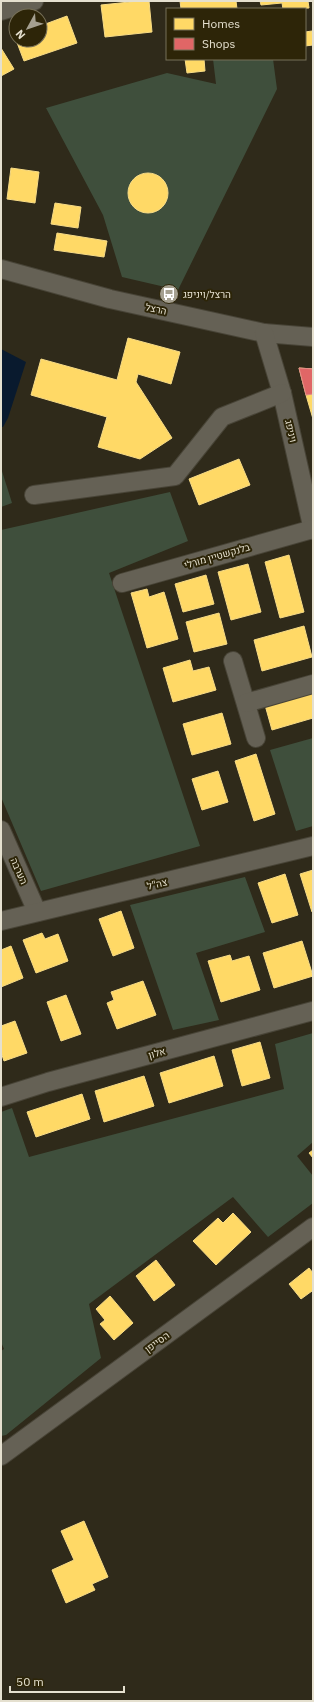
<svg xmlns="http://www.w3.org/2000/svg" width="314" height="1702" viewBox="0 0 314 1702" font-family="'IBM Plex Sans',Heebo,sans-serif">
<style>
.green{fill:#3f4f3c}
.water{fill:#091a2e}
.homes{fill:#ffd966;stroke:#f7db86}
.shops{fill:#e06666;stroke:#e28b86}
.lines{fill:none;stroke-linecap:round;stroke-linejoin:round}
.minor-casing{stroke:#484437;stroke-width:20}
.minor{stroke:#656155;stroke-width:18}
.labels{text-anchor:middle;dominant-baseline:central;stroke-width:4;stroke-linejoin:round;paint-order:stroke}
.poi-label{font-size:10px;fill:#e5e0cf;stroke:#2d2508;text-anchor:start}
.street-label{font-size:10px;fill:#e5e0cf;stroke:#2d2508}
</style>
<rect width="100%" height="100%" fill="#2f2a1a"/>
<g class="green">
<path d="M213 59H273L277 89 178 290 122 277 103 215 46 108 167 73 216 84Z"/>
<path d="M1 468 12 503 1 507Z"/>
<path d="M170 492 188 541 109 573 200 846 41 891 1 797V530Z"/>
<path d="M313 738V826L296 831 270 750Z"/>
<path d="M245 877 265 932 196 953 219 1020 173 1030 130 905Z"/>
<path d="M313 1033V1142L297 1156 313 1176V1203L268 1237 233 1197 89 1304 101 1358 6 1435 1 1436V1351L4 1349 1 1342V1112L12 1108 29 1157 284 1089 275 1044Z"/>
</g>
<path class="water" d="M1 349 26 362 8 418 3 427H1Z"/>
<g class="homes">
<path d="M139 1H149L152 32 105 37 101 5Z"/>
<path d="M180 1H236L237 9H181Z"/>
<path d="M260 1H308L309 8 283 9 282 3 261 5Z"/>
<path d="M67 16 77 43 24 61 16 40H40V26Z"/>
<path d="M312 31 313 45 305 46V32Z"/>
<path d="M1 48 14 69 1 76Z"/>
<path d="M185 59H204L205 71 187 73Z"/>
<path d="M11 168 39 172 35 203 7 199Z"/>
<circle cx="148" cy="193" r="20"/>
<path d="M55 203 81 207 78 228 51 224Z"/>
<path d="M57 233 107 241 104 257 54 250Z"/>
<path d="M128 338 180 352 171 384 138 374 136 382 172 438 140 459 98 447 107 417 31 395 41 359 117 380Z"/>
<path d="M299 368 313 369V419L306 395Z"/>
<path d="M239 459 250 485 199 505 189 479Z"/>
<path d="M289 555 304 612 280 618 265 562Z"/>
<path d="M248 564 261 612 231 620 218 572Z"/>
<path d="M206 575 214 604 183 612 175 584Z"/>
<path d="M147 589 149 597 164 592 178 639 147 648 131 593Z"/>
<path d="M219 613 227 644 194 652 186 622Z"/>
<path d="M304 626 312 657 262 671 254 640Z"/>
<path d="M190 660 193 671 209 667 216 690 173 702 163 668Z"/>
<path d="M313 692V718L272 730 265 705Z"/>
<path d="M222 713 231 744 192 755 183 724Z"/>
<path d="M256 754 275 814 254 821 235 761Z"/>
<path d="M218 771 228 802 202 810 192 779Z"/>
<path d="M313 870V912H312L300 874Z"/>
<path d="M285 874 298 915 272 923 258 883Z"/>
<path d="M121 911 134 948 113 956 99 919Z"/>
<path d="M42 933 45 939 58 934 68 961 36 973 23 940Z"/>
<path d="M302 941 313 976 274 988 263 953Z"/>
<path d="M11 946 23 978 1 987V950Z"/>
<path d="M230 955 232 961 249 956 260 990 221 1002 208 961Z"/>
<path d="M143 981 156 1015 117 1029 107 1003 114 1000 111 992Z"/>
<path d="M66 995 81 1034 61 1041 47 1002Z"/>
<path d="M15 1021 27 1053 4 1061 1 1052V1026Z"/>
<path d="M260 1042 270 1078 242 1086 232 1050Z"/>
<path d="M214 1056 223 1086 169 1103 160 1073Z"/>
<path d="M144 1076 154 1106 104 1122 95 1091Z"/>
<path d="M82 1094 90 1119 36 1137 27 1112Z"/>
<path d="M313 1150V1158L309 1153Z"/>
<path d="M233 1213 251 1232 216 1265 193 1241 218 1218 223 1223Z"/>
<path d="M156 1260 175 1285 154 1301 136 1276Z"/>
<path d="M309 1268 313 1273V1293L312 1291 301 1299 289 1284Z"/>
<path d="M110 1296 133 1323 114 1340 100 1324 105 1320 96 1309Z"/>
<path d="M84 1521 108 1577 92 1584 95 1590 66 1603 52 1570 74 1560 61 1531Z"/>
</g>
<path class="shops" d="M299 368 313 369V394L306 395Z"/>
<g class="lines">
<defs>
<g id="minor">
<path d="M1 11 34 1"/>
<path d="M1 269 110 299 264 333 313 337"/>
<path d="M264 333 282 393 313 530"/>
<path d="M34 495 175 476 222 417 282 393"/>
<path d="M122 583 313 529"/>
<path d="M233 661 256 738"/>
<path d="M246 703 313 684"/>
<path d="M1 830 37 912"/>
<path d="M1 921 313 846"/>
<path d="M1 1097 48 1082 313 1011"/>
<path d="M1 1456 313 1227"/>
</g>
</defs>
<use href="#minor" class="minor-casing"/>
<use href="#minor" class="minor"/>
</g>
<defs>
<symbol id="bus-disc" viewBox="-11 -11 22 22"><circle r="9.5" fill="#a5a090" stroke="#2d2508"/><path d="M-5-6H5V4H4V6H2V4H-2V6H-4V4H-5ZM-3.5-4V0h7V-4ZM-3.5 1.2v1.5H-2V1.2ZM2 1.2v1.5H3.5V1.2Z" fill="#fff"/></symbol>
</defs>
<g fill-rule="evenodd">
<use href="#bus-disc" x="158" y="283" width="22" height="22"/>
</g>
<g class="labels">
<g class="poi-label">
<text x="183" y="294">הרצל/ויניפג</text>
</g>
<g class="street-label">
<text transform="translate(156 309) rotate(12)">הרצל</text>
<text transform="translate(291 431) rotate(77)">ויניפג</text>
<text transform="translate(217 556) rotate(-16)">בלנקשטיין מורלי</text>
<text transform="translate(19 871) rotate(66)">הערבה</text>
<text transform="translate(157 884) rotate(-13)">צה"ל</text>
<text transform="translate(157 1053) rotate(-15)">אלון</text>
<text transform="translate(157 1342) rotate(-36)">הסייפן</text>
</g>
</g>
<rect width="314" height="1702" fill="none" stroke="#e5e0cf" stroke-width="4"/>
<rect x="166" y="8" width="140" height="52" fill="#2d2508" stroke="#777058"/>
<rect x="174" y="18" width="20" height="12" fill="#ffd966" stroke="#777058"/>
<text x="202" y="28" font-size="12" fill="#e5e0cf">Homes</text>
<rect x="174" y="38" width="20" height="12" fill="#e06666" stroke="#777058"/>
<text x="202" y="48" font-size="12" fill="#e5e0cf">Shops</text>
<g transform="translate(28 28) rotate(230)"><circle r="19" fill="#2d2508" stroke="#777058"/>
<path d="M0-3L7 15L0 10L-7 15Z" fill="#a5a090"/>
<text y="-6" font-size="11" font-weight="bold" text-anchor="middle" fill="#e5e0cf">N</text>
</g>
<path d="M10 1686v6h114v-6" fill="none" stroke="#e5e0cf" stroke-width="2"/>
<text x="16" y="1686" font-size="12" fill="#e5e0cf" stroke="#2d2508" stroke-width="3" paint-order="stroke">50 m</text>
</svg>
